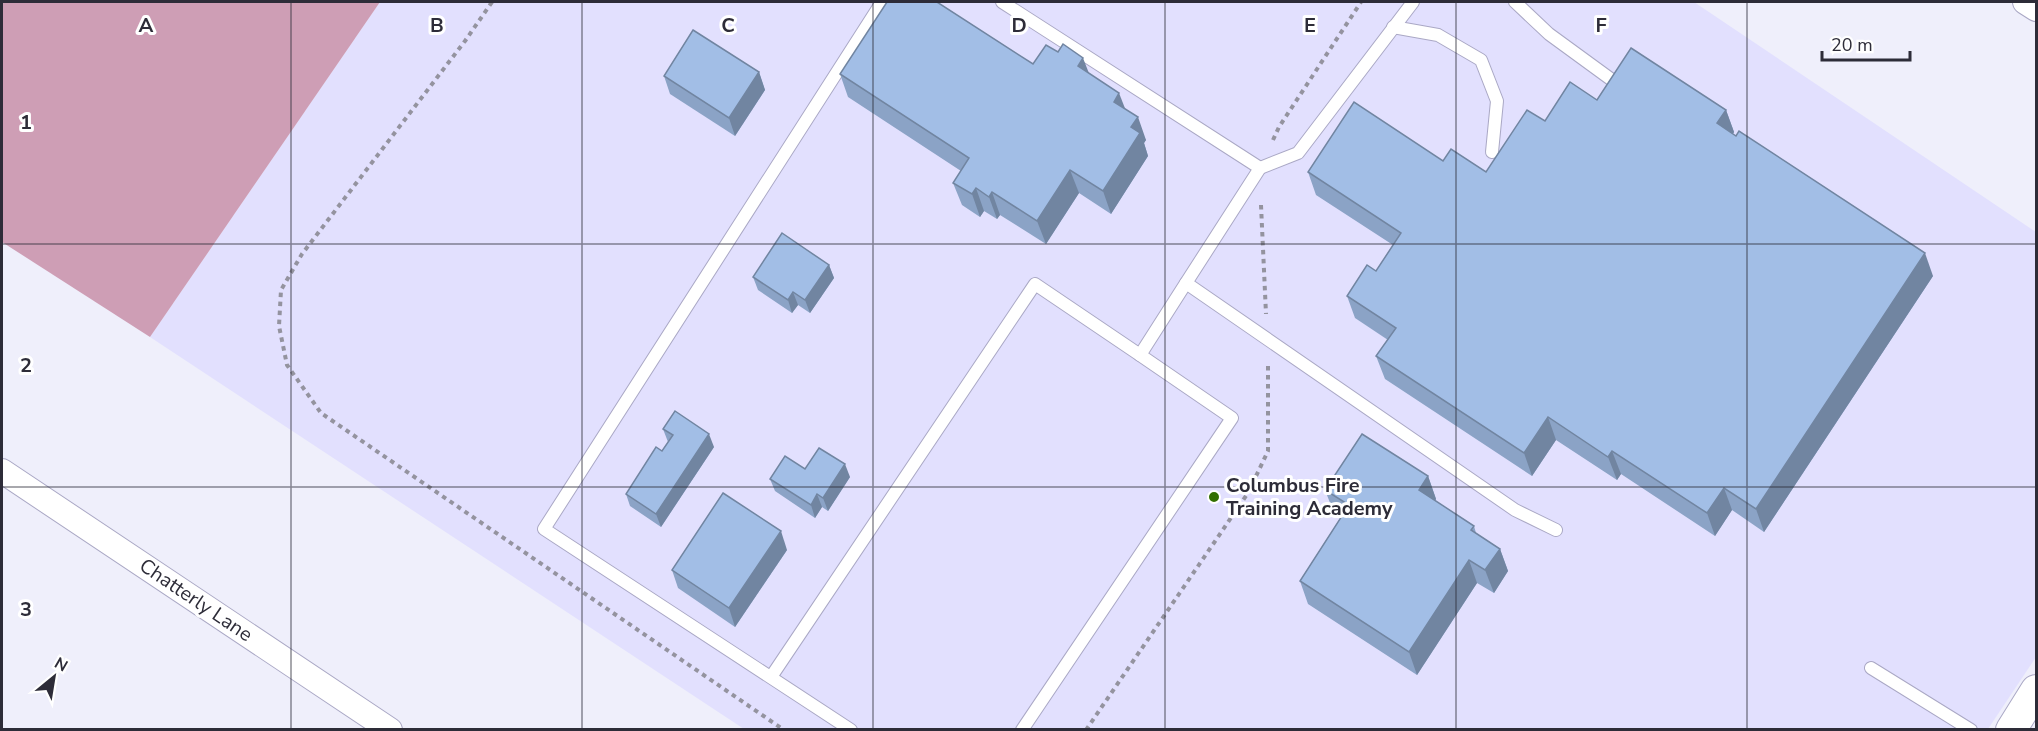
<svg xmlns="http://www.w3.org/2000/svg" width="2038" height="731" viewBox="0 0 2038 731" font-family="'Nunito Sans',sans-serif">
<style>
.built{fill:#e2e0fe}
.forest{fill:#ce9eb5}
.lines{fill:none;stroke-linecap:round;stroke-linejoin:round}
.service-casing{stroke:#aaa8c5;stroke-width:14}
.minor-casing{stroke:#aaa8c5;stroke-width:26}
.tertiary-casing{stroke:#aaa8c5;stroke-width:32}
.path{stroke:#94939f;stroke-width:4;stroke-dasharray:4.5 4.5;stroke-linecap:butt}
.service{stroke:#fff;stroke-width:12}
.minor{stroke:#fff;stroke-width:24}
.tertiary{stroke:#fff;stroke-width:30}
.wall{fill:#8ba3c6}
.shaded-wall{fill:#7185a1}
.building{fill:#a2bee6;stroke:#7185a1;stroke-width:1.5}
.grid{fill:none;stroke:#2d2c38;stroke-width:1.5;stroke-opacity:0.55}
.poi-dot{fill:#326f00;stroke:#fff;stroke-width:2}
.labels{text-anchor:middle;dominant-baseline:central;stroke-width:6;stroke-linejoin:round;paint-order:stroke}
.poi-label{font-size:20px;font-weight:bold;fill:#2d2c38;stroke:#fff;text-anchor:start}
.street-label{font-size:20px;fill:#2d2c38;stroke:#fff}
.grid-label{font-size:20px;text-anchor:middle;font-weight:bold;fill:#2d2c38;stroke:#fff;stroke-width:6;stroke-linejoin:round;paint-order:stroke}
</style>
<rect width="100%" height="100%" fill="#efeffb"/>
<path class="built" d="M380 2H1694L2036 232V657L1988 729H744L150 337Z"/>
<path class="forest" d="M2 2H380L150 337 2 242Z"/>
<g class="lines">
<defs>
<g id="service">
<path d="M1002 2 1260 168 1186 283 1515 510 1556 530"/>
<path d="M1515 2 1549 34 1612 80"/>
<path d="M1393 27 1438 35 1481 60 1497 101 1492 152"/>
<path d="M1260 168 1298 153 1413 2"/>
<path d="M1871 668 1971 730"/>
<path d="M771 677 1035 284 1140 355"/>
<path d="M851 730 544 529 882 2"/>
<path d="M1022 730 1232 418 1140 355 1186 283"/>
</g>
<g id="minor">
<path d="M2025 2 2036 9"/>
<path d="M2 471 390 730"/>
</g>
<path id="tertiary" d="M2011 730 2036 690"/>
</defs>
<use href="#service" class="service-casing"/>
<use href="#minor" class="minor-casing"/>
<use href="#tertiary" class="tertiary-casing"/>
<g class="path">
<path d="M492 2 465 41 302 254 281 290 279 326 287 365 321 413 784 730"/>
<path d="M1273 140 1279 127 1361 2"/>
<path d="M1261 205 1266 314"/>
<path d="M1086 730 1248 493 1268 451V363"/>
</g>
<use href="#service" class="service"/>
<use href="#minor" class="minor"/>
<use href="#tertiary" class="tertiary"/>
</g>
<g class="wall">
<path d="M1033 64 1089 74 1125 109 1146 140 1144 143 1148 156 1111 214 1079 193 1046 244 1000 215 997 219 984 211 980 217 962 205 953 183 961 171 848 97 840 74Z"/>
<path d="M759 72 765 90 735 136 670 94 664 76Z"/>
<path d="M1597 100 1726 110 1734 132 1733 134 1933 276 1764 532 1732 510 1715 536 1621 474 1617 480 1556 440 1532 476 1385 379 1376 356 1388 340 1355 318 1347 296 1376 271 1393 245 1316 195 1308 172 1443 161 1486 172 1545 121Z"/>
<path d="M829 265 834 278 810 313 798 305 792 313 758 290 753 277Z"/>
<path d="M663 429 714 447 661 527 630 506 626 494 662 451 668 442Z"/>
<path d="M805 469 850 477 828 511 822 507 815 518 775 491 770 479Z"/>
<path d="M1428 476 1436 499 1435 501 1474 526 1476 533 1500 549 1508 571 1494 593 1477 583 1417 675 1308 604 1300 581 1341 517 1334 513 1325 490Z"/>
<path d="M787 550 735 627 678 588 672 570Z"/>
</g>
<g class="shaded-wall">
<path d="M1083 58 1092 81 1078 66Z"/>
<path d="M759 72 765 90 735 136 729 118Z"/>
<path d="M1119 93 1128 116 1114 102Z"/>
<path d="M1726 110 1734 132 1725 146 1717 123Z"/>
<path d="M1138 117 1146 140 1144 143 1148 156 1111 214 1103 191 1131 127Z"/>
<path d="M1070 170 1079 193 1046 244 1037 221Z"/>
<path d="M976 188 984 211 980 217 972 194Z"/>
<path d="M992 192 1000 215 997 219 989 197Z"/>
<path d="M1925 253 1933 276 1764 532 1756 509Z"/>
<path d="M829 265 834 278 810 313 805 300Z"/>
<path d="M793 292 798 305 792 313 788 300Z"/>
<path d="M1548 417 1556 440 1532 476 1524 453Z"/>
<path d="M709 434 714 447 661 527 656 514Z"/>
<path d="M1612 451 1621 474 1617 480 1608 457Z"/>
<path d="M845 464 850 477 828 511 823 498Z"/>
<path d="M1428 476 1436 499 1427 513 1419 490Z"/>
<path d="M1724 488 1732 510 1715 536 1707 513Z"/>
<path d="M817 494 822 507 815 518 811 505Z"/>
<path d="M781 531 787 550 735 627 729 608Z"/>
<path d="M1500 549 1508 571 1494 593 1485 570Z"/>
<path d="M1469 560 1477 583 1417 675 1409 652Z"/>
</g>
<g class="building">
<path d="M887 2H937L1033 64 1046 45 1058 52 1063 44 1083 58 1078 66 1119 93 1114 102 1138 117 1131 127 1140 133 1103 191 1070 170 1037 221 992 192 989 197 976 188 972 194 953 183 969 158 840 74Z"/>
<path d="M693 30 759 72 729 118 664 76Z"/>
<path d="M1631 48 1726 110 1717 123 1736 136 1739 131 1925 253 1756 509 1724 488 1707 513 1612 451 1608 457 1548 417 1524 453 1376 356 1396 328 1347 296 1367 265 1376 271 1401 233 1308 172 1354 102 1443 161 1451 149 1486 172 1527 110 1545 121 1570 82 1597 100Z"/>
<path d="M782 233 829 265 805 300 793 292 788 300 753 277Z"/>
<path d="M675 411 709 434 656 514 626 494 656 447 662 451 673 435 663 429Z"/>
<path d="M1362 434 1428 476 1419 490 1474 526 1471 530 1500 549 1485 570 1469 560 1409 652 1300 581 1349 505 1325 490Z"/>
<path d="M819 448 845 464 823 498 817 494 811 505 770 479 785 456 805 469Z"/>
<path d="M723 493 781 531 729 608 672 570Z"/>
</g>
<path class="grid" d="M291 2V730M582 2V730M873 2V730M1165 2V730M1456 2V730M1747 2V730M2 244H2036M2 487H2036"/>
<circle class="poi-dot" cx="1214" cy="497" r="6"/>
<g class="labels">
<g class="poi-label">
<text x="1226" y="485">Columbus Fire<tspan x="1226" dy="23">Training Academy</tspan></text>
</g>
<g class="street-label">
<text transform="translate(196 600) rotate(34)">Chatterly Lane</text>
</g>
</g>
<g class="grid-label">
<text x="146" y="32">A</text>
<text x="437" y="32">B</text>
<text x="728" y="32">C</text>
<text x="1019" y="32">D</text>
<text x="1310" y="32">E</text>
<text x="1601" y="32">F</text>
<text x="26" y="129">1</text>
<text x="26" y="372">2</text>
<text x="26" y="616">3</text>
</g>
<rect width="2038" height="731" fill="none" stroke="#2d2c38" stroke-width="6"/>
<g transform="translate(54 677) rotate(30)" stroke="#ffffff" stroke-width="4.5" paint-order="stroke">
<path d="M0-4.5L10 22L0 15L-10 22Z" fill="#2d2c38"/>
<text y="-9" font-size="16" font-weight="bold" text-anchor="middle" fill="#2d2c38">N</text>
</g>
<path d="M1822 51v9h88v-9" fill="none" stroke="#2d2c38" stroke-width="3"/>
<text x="1831" y="51" font-size="18" fill="#2d2c38" stroke="#ffffff" stroke-width="4.5" paint-order="stroke">20 m</text>
</svg>
